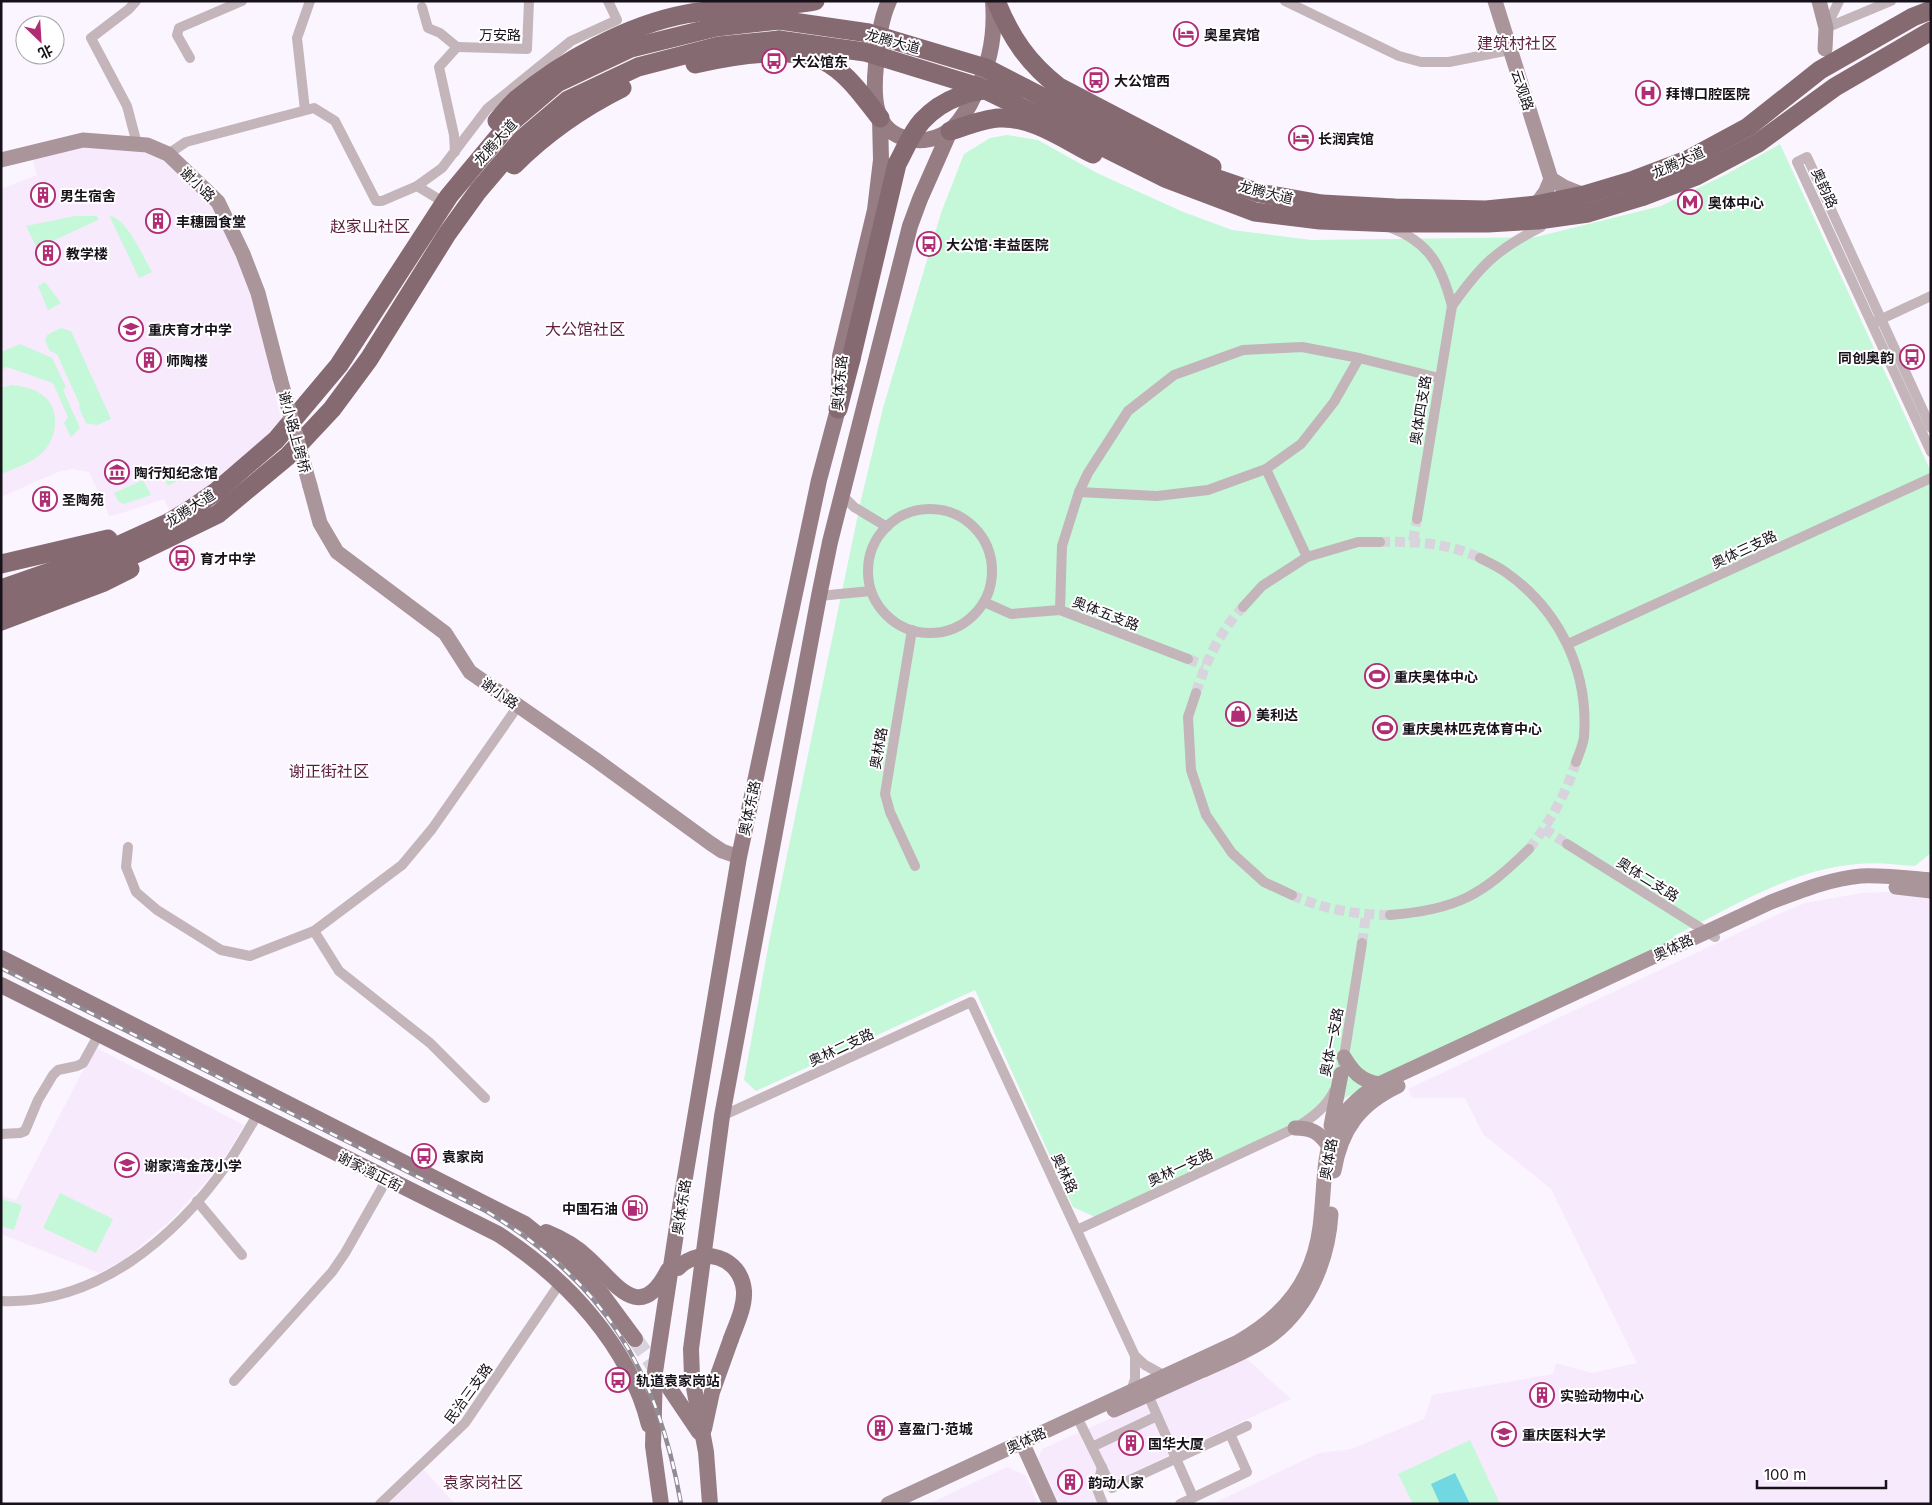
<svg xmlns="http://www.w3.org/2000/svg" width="1932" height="1505" viewBox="0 0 1932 1505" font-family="Inter,'Noto Sans SC',sans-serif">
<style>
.built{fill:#f7eafd}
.green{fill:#c4f8d8}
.water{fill:#71d7e1}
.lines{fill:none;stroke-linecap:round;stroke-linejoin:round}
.street-tunnel{stroke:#d9d3dd;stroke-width:10;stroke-dasharray:10 5;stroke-linecap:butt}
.primary-tunnel{stroke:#d9d3dd;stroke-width:16;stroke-dasharray:16 8;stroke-linecap:butt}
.street{stroke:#c3b5b9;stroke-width:10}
.secondary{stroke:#a9959a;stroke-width:15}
.primary{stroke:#967d84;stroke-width:16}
.highway{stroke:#866a71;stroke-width:19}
.rail-casing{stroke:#918b95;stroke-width:4.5}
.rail{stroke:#fff;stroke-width:2.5;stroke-dasharray:8;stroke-linecap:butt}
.secondary-bridge{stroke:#a9959a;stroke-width:15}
.primary-bridge{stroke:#967d84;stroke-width:16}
.highway-bridge{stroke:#866a71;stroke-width:19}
.labels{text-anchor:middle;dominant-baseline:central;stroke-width:4;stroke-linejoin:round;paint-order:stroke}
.street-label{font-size:14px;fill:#17111a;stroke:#fff}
.poi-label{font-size:14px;font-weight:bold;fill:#17111a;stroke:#fff;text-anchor:start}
.quarter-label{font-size:16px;fill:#5d1e3e;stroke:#fff}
</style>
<rect width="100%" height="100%" fill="#fbf5ff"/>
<g class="built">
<path d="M80 146 139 151 165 160 214 206 253 296 283 428 172 517 164 499 119 514 109 516 89 472 72 469 58 472 1 497V189L37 175 32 158Z"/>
<path d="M1886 892 1931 896V1504H1212L1319 1453 1351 1449 1424 1419 1432 1395 1553 1374 1556 1363 1592 1373 1637 1363 1551 1189 1483 1134 1465 1098H1412L1408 1089 1774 916 1805 903 1862 893Z"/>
<path d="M95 1047 244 1125 229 1151 208 1179 171 1220 125 1259 99 1273 1 1234V1196L16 1200Z"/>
<path d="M1246 1358 1291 1399 1101 1487 1108 1504H1059L1038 1459 1042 1449Z"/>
<path d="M1007 1467 1026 1476 1038 1504H928Z"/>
<path d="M424 1470 455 1504H388Z"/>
</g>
<g class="green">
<path d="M1007 135 1038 140 1097 173 1181 211 1232 230 1311 240 1536 237 1661 206 1727 174 1780 144 1931 472V853L1915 866C1896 865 1877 862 1858 864 1794 868 1731 908 1674 936L1670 942 1387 1076 1299 1122 1095 1217 1073 1207 975 990 756 1091 744 1080 770 937 861 500 883 408 941 213 964 154 990 138Z"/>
<path d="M109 215C128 220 142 255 152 272L139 278Z"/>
<path d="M75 216H97L98 220 37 248 26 226Z"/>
<path d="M45 282 61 303 48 310 38 286Z"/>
<path d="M61 328 71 331 111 419 97 425 86 423 79 408 80 405 57 354 50 351 45 341 47 335Z"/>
<path d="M20 344 52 358 66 387 63 390 80 428 71 437 64 423 68 417 53 383 7 367 1 370V352Z"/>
<path d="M12 385C22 386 32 388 41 394 61 407 58 437 43 452 32 463 15 468 1 474V388Z"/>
<path d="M171 467 177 481 168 486 161 471Z"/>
<path d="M143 480 151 495 124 504 118 501 114 493Z"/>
<path d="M60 1193 113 1219 96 1253 43 1228Z"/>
<path d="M1 1199 22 1205 14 1230 1 1226Z"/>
<path d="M1470 1440 1500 1504H1413L1398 1474Z"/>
</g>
<path class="water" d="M1455 1473 1470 1504H1440L1431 1484Z"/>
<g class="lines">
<g class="street-tunnel">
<path d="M1413 541 1417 519"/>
<path d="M1380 542C1414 541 1449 543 1480 558"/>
<path d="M1188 659 1204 665"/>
<path d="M1196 693C1206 661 1220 631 1243 607"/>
<path d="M1544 829 1567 844"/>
<path d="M1529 849C1550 822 1566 794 1576 762"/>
<path d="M1292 895C1322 909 1357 915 1390 915"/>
<path d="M1362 943 1366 915"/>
</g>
<path class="primary-tunnel" d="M635 1339 670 1389"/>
<g class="street">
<path d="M136 1 129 9 91 38 127 106 137 144"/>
<path d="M1285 1 1399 56 1421 62H1449L1510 50"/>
<path d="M422 7 428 28 440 33 457 47 439 67 454 135 455 152"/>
<path d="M1826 28 1891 1"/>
<path d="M1826 28 1839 1"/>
<path d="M457 47 527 49 529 1"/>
<path d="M190 58 177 35 179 28 242 1"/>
<path d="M305 110 297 38 310 1"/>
<path d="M168 154 186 142 314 108 335 121 376 201H382L417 186 442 168 487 109 571 41 617 20 608 1"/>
<path d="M417 186 445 203"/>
<path d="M1389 227C1430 242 1442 267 1452 306 1480 266 1497 249 1541 227"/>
<path d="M1875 322 1931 296"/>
<path d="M1931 428 1807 157 1797 162 1931 452"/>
<path d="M1266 469 1307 557"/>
<path d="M1079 492 1157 496 1208 490 1266 469 1301 444 1334 402 1359 358"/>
<path d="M842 495 854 507 887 527"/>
<circle cx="930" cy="571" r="62"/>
<path d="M1417 519 1452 306"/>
<path d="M1480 558C1488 562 1497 566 1504 571 1559 609 1589 670 1584 737 1583 745 1579 754 1576 762"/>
<path d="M819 596 871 591"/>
<path d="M984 602 1011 614 1060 610 1188 659"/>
<path d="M1243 607 1262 586 1307 557 1358 542H1380"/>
<path d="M1060 610 1062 546 1079 492 1088 473 1128 411 1174 375 1243 350 1302 347 1359 358 1439 378"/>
<path d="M912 630 885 794 890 812 915 866"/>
<path d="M1568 644 1931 478"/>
<path d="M1196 693 1188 717 1191 770 1206 815 1232 853 1264 882 1292 895"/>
<path d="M1567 844 1715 937"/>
<path d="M128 847 126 867 136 892 157 910 221 950 250 956 314 931 402 865 432 829 518 706"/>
<path d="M1390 915C1457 910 1482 895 1529 849"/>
<path d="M314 931 339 971 430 1043 485 1098"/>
<path d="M1343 1063 1362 943"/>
<path d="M722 1116 971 1002 1135 1356V1379L1131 1391"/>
<path d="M1 1134 20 1133 25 1131 38 1100 53 1075 58 1070 77 1066 83 1063 99 1034"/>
<path d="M197 1201 242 1255"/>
<path d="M1077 1230 1295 1128C1311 1119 1326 1108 1334 1091"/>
<path d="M1 1301C97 1305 176 1237 228 1163 239 1147 248 1130 258 1114"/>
<path d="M1135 1356 1145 1365 1165 1376"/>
<path d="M234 1381 332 1272 345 1253 387 1179"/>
<path d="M1148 1395 1193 1497"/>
<path d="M1081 1425 1112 1488 1247 1426"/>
<path d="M1092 1447 1157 1416"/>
<path d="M1102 1467 1097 1489 1103 1504"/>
<path d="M380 1504 465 1423 560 1283"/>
<path d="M1180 1504 1247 1472 1230 1434"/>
</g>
<g class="secondary">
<path d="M1495 1 1551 179"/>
<path d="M1819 1 1826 28 1825 49"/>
<path d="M1 160 83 140 147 145 168 154 218 202 243 254 258 293 280 378"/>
<path d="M1536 205 1546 191 1551 179 1564 187 1584 195"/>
<path d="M310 486 320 523 337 552 445 633 470 672 596 760 710 843 722 851 739 857"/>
<path d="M1896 887 1931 891"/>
<path d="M1344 1057C1353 1072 1361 1081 1379 1084"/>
<path d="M1331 1126 1341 1074"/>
<path d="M1295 1128C1311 1128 1319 1132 1328 1145"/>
<path d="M1334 1171C1341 1129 1360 1104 1398 1086"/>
<path d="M1114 1410C1143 1397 1172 1384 1201 1371 1222 1362 1244 1353 1263 1341 1306 1314 1328 1263 1331 1214"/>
<path d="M1022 1442 1050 1504"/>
<path d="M888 1504 1238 1342C1284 1316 1313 1281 1320 1227 1328 1163 1316 1123 1379 1084L1771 902C1800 891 1829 879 1861 876 1884 875 1908 878 1931 880"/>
</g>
<g class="primary">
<path d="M889 1C880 21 878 43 876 65 873 95 872 132 909 139 922 142 937 139 949 131 958 125 965 113 970 104 988 70 996 40 993 1"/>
<path d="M1 958 525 1224 566 1257 601 1293 635 1339"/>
<path d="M1 985 498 1234C566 1278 629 1345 649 1425"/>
<path d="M546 1232C561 1238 576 1246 588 1258 615 1282 640 1326 668 1270"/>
<path d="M670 1389 699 1432"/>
<path d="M704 1429 712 1392 731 1339"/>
<path d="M661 1504 653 1446 655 1372 680 1207 739 857 819 480 838 409 840 356 875 210 881 160 880 118"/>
<path d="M710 1504 706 1452 692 1377 691 1349 722 1116 819 596 830 542 910 226 920 199 950 131"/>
</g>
<g class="highway">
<path d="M996 1C1011 38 1028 63 1059 87L1212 167"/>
<path d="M695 64C730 56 799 43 831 65 851 78 865 99 880 118"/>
<path d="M497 121C503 114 510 105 517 99 563 61 627 25 686 14 729 6 773 9 815 1"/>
<path d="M1091 122 1174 164 1259 193 1322 204 1395 208 1486 210 1536 205 1584 195 1634 180 1687 160 1748 127 1820 70 1913 17 1931 10"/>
<path d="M950 131C966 126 983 119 999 118 1032 116 1065 140 1093 154"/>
<path d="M1081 136 1165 178 1255 212 1320 220 1396 223H1488L1538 220 1588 213 1641 197 1696 176 1758 143 1835 87 1931 31"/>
<path d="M514 165C546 133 582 108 622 88"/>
<path d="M838 409 851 359"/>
<path d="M1 564 108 539"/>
<path d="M1 589 93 557 168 523 188 511 217 491 276 440 339 365 449 196 508 125 557 83 631 48 716 27 779 20"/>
<path d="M1 607 117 563 218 514 288 456 332 409 369 359 447 234 478 191 522 139 568 100 638 67 719 46 779 40"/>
<path d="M1 621 104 582 130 569"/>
</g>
<defs>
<path id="rail" d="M1 968 486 1211C603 1281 658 1370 681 1504"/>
</defs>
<use href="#rail" class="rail-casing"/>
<use href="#rail" class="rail"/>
<path class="secondary-bridge" d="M280 378 310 486"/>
<path class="primary-bridge" d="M678 1268C701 1245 741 1256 744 1291 745 1307 736 1325 731 1339"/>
<g class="highway-bridge">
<path d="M779 20 869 33 986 68 1091 122"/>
<path d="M779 40 865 52 979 87 1081 136"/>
<path d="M851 359 897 164C905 150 911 133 922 121 948 92 989 86 1025 88"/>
</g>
</g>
<defs>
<symbol id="hotel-ring" viewBox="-11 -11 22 22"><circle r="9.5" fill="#fff" stroke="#b02c74" stroke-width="1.5"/><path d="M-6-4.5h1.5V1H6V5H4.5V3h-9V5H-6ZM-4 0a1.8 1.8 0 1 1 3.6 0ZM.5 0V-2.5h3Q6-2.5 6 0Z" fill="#b02c74"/></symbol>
<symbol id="bus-ring" viewBox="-11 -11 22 22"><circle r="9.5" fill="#fff" stroke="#b02c74" stroke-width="1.5"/><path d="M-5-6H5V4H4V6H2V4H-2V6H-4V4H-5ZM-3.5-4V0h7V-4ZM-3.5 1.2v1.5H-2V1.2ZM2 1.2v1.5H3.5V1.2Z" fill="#b02c74"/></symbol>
<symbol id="hospital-ring" viewBox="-11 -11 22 22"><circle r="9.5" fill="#fff" stroke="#b02c74" stroke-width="1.5"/><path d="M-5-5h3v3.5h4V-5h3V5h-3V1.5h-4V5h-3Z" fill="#b02c74"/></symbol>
<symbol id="building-ring" viewBox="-11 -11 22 22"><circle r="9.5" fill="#fff" stroke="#b02c74" stroke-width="1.5"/><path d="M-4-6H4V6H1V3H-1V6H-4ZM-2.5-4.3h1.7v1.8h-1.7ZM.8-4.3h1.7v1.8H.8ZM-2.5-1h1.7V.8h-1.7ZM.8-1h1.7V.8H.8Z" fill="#b02c74"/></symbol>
<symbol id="metro-ring" viewBox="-11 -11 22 22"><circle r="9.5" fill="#fff" stroke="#b02c74" stroke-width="1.5"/><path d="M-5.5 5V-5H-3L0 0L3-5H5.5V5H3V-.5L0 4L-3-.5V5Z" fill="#b02c74"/></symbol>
<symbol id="school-ring" viewBox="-11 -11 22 22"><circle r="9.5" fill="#fff" stroke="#b02c74" stroke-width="1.5"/><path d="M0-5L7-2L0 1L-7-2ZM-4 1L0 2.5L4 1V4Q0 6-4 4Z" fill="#b02c74"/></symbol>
<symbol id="museum-ring" viewBox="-11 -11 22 22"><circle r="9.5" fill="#fff" stroke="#b02c74" stroke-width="1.5"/><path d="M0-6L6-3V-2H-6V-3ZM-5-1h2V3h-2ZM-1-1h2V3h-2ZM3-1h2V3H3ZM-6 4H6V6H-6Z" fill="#b02c74"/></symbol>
<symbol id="stadium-ring" viewBox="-11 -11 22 22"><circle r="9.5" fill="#fff" stroke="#b02c74" stroke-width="1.5"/><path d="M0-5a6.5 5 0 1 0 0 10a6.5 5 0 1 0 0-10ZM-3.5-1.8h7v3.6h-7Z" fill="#b02c74"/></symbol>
<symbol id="shop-ring" viewBox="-11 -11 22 22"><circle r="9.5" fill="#fff" stroke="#b02c74" stroke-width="1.5"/><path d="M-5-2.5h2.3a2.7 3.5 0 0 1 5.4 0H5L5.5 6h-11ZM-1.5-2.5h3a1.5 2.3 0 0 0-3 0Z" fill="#b02c74"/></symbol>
<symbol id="fuel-ring" viewBox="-11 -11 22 22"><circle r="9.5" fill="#fff" stroke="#b02c74" stroke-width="1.5"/><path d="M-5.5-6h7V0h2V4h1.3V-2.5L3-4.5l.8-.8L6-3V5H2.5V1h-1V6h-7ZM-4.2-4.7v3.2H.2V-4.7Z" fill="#b02c74"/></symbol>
<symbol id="university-ring" viewBox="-11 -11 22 22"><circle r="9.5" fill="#fff" stroke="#b02c74" stroke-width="1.5"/><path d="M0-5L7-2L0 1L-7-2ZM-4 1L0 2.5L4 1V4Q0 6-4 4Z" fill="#b02c74"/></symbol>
</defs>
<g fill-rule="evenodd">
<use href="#hotel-ring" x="1172" y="20" width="28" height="28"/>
<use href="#bus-ring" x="760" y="47" width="28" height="28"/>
<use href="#bus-ring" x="1082" y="66" width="28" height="28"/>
<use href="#hospital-ring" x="1634" y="79" width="28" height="28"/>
<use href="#hotel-ring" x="1287" y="124" width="28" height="28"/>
<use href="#building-ring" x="29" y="181" width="28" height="28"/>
<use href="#metro-ring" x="1676" y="188" width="28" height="28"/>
<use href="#building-ring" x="144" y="207" width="28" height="28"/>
<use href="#bus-ring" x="915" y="230" width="28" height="28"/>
<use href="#building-ring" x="34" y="239" width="28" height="28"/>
<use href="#school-ring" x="117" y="315" width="28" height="28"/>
<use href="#bus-ring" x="1898" y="343" width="28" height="28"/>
<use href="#building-ring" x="135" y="346" width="28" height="28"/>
<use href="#museum-ring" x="103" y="458" width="28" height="28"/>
<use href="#building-ring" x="31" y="485" width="28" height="28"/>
<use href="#bus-ring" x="168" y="544" width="28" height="28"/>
<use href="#stadium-ring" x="1363" y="662" width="28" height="28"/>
<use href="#shop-ring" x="1224" y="700" width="28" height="28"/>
<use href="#stadium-ring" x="1371" y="714" width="28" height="28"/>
<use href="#bus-ring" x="410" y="1142" width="28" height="28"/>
<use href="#school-ring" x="113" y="1151" width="28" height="28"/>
<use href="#fuel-ring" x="621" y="1194" width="28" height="28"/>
<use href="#bus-ring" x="604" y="1366" width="28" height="28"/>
<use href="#building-ring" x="1528" y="1381" width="28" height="28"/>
<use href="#building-ring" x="866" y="1414" width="28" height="28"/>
<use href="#university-ring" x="1490" y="1420" width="28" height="28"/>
<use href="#building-ring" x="1117" y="1429" width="28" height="28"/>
<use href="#building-ring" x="1056" y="1468" width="28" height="28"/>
</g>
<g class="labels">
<g class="street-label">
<text x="500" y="34">万安路</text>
<text transform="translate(893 41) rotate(15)">龙腾大道</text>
<text transform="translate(1523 90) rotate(72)">云观路</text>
<text transform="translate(495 142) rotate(-48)">龙腾大道</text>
<text transform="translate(1678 162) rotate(-24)">龙腾大道</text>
<text transform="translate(198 184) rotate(44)">谢小路</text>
<text transform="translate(1825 188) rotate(65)">奥韵路</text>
<text transform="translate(1266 192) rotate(14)">龙腾大道</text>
<text transform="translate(839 383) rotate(-85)">奥体东路</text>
<text transform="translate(1420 410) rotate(-81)">奥体四支路</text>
<text transform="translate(295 432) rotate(75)">谢小路上跨桥</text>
<text transform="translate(190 508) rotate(-33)">龙腾大道</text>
<text transform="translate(1744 549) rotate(-25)">奥体三支路</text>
<text transform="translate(1106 613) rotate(21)">奥体五支路</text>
<text transform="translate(500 693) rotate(35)">谢小路</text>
<text transform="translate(878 748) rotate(-80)">奥林路</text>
<text transform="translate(749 808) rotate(-78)">奥体东路</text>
<text transform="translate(1648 879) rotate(32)">奥体二支路</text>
<text transform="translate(1673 947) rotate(-25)">奥体路</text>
<text transform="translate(1331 1042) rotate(-79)">奥体一支路</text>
<text transform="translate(841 1047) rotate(-25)">奥林二支路</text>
<text transform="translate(1328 1159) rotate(-80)">奥体路</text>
<text transform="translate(1180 1167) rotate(-25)">奥林一支路</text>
<text transform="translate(370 1171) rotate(27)">谢家湾正街</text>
<text transform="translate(1065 1173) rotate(65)">奥林路</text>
<text transform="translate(681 1207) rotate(-81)">奥体东路</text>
<text transform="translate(468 1393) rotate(-54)">民治三支路</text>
<text transform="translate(1026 1440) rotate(-25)">奥体路</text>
</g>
<g class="poi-label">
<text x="1204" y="34">奥星宾馆</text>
<text x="792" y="61">大公馆东</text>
<text x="1114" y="80">大公馆西</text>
<text x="1666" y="93">拜博口腔医院</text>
<text x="1318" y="138">长润宾馆</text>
<text x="60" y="195">男生宿舍</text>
<text x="1708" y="202">奥体中心</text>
<text x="176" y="221">丰穗园食堂</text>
<text x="946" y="244">大公馆‧丰益医院</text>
<text x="66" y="253">教学楼</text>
<text x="148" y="329">重庆育才中学</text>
<text x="1894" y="357" text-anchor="end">同创奥韵</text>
<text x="166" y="360">师陶楼</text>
<text x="134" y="472">陶行知纪念馆</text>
<text x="62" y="499">圣陶苑</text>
<text x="200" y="558">育才中学</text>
<text x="1394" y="676">重庆奥体中心</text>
<text x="1256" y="714">美利达</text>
<text x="1402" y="728">重庆奥林匹克体育中心</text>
<text x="442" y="1156">袁家岗</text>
<text x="144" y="1165">谢家湾金茂小学</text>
<text x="618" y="1208" text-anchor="end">中国石油</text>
<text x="636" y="1380">轨道袁家岗站</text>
<text x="1560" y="1395">实验动物中心</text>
<text x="898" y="1428">喜盈门·范城</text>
<text x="1522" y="1434">重庆医科大学</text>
<text x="1148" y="1443">国华大厦</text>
<text x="1088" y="1482">韵动人家</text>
</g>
<g class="quarter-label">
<text x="1517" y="43">建筑村社区</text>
<text x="370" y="226">赵家山社区</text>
<text x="585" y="329">大公馆社区</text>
<text x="329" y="771">谢正街社区</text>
<text x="483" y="1482">袁家岗社区</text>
</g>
</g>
<rect width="1932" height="1505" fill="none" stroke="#17111a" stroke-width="5"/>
<g transform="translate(40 40) rotate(155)"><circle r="24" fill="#ffffff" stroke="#a2a0a3"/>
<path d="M0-4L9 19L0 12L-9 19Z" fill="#b02c74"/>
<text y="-8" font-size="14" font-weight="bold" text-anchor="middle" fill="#17111a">北</text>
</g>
<path d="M1757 1480v8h129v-8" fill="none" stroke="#17111a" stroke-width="2.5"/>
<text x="1764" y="1480" font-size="15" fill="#17111a" stroke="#ffffff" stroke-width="4" paint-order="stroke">100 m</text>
</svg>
